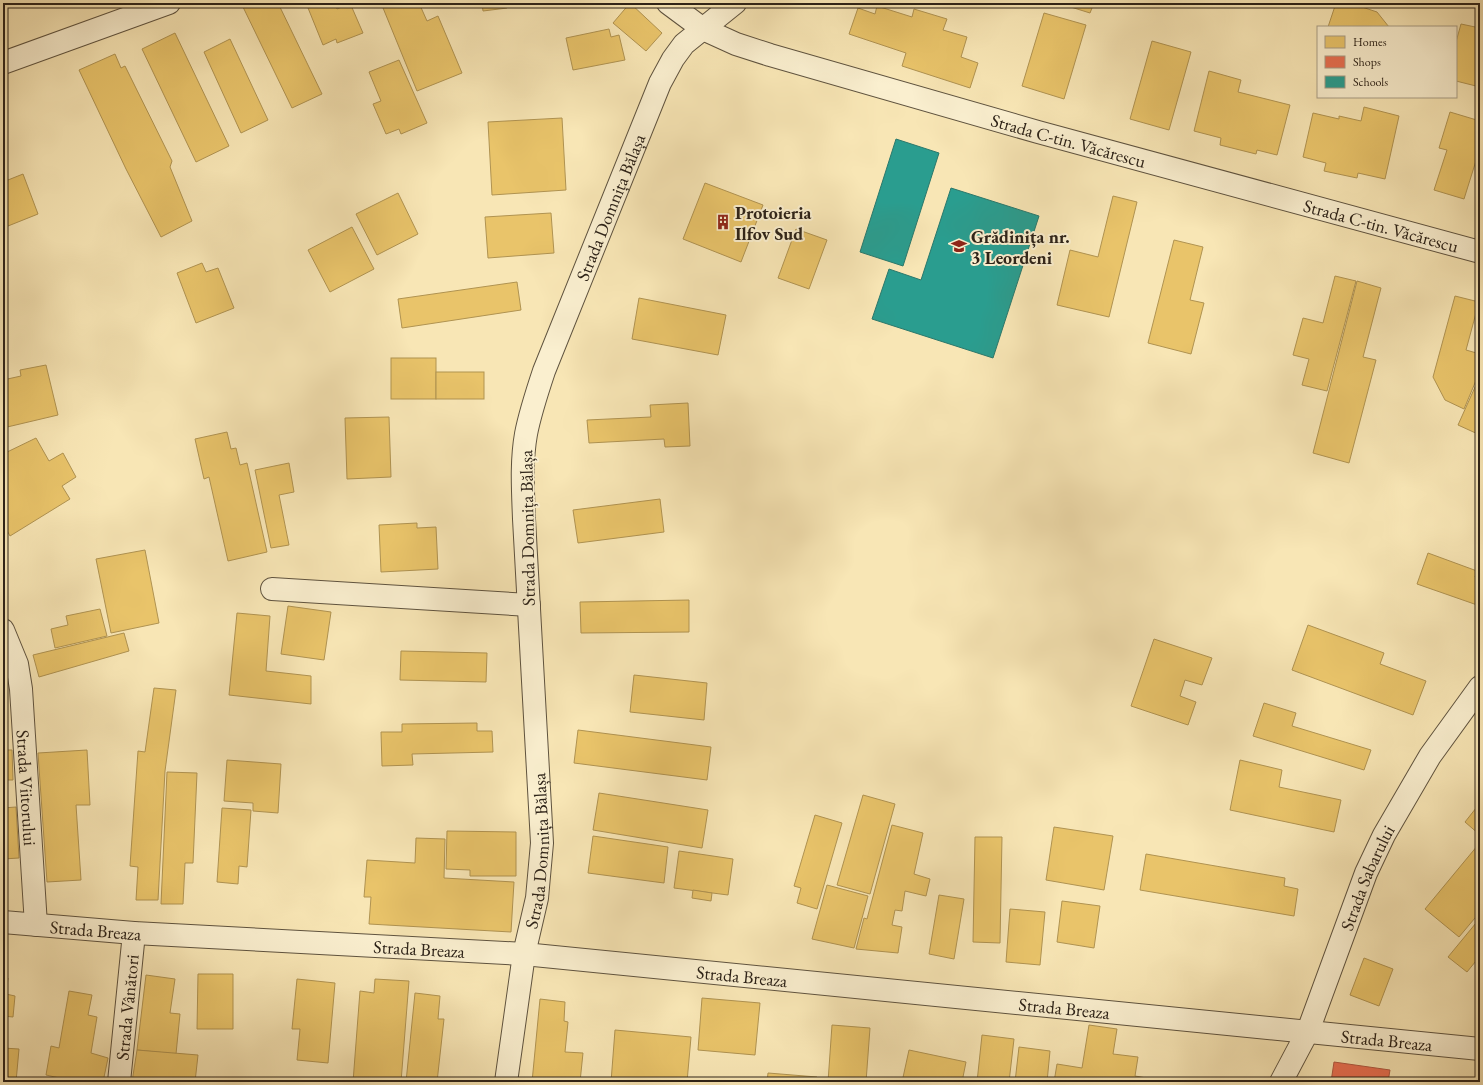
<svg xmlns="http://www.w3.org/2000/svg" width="1483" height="1085" viewBox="0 0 1483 1085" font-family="'EB Garamond',serif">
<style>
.homes{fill:#e9c46a;stroke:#b09351}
.shops{fill:#e76f51;stroke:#af5840}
.schools{fill:#2a9d8f;stroke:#2b786b}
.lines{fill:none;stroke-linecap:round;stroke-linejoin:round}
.street-casing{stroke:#5f533f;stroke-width:24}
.street{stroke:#faefcf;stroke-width:22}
.labels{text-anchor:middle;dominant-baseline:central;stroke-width:4;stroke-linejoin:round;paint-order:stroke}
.street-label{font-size:18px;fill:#2c2218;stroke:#faefcf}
.poi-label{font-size:18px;font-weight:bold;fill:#2c2218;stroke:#faefcf;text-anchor:start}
</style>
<rect width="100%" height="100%" fill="#f8e6b5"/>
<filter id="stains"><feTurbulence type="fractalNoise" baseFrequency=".005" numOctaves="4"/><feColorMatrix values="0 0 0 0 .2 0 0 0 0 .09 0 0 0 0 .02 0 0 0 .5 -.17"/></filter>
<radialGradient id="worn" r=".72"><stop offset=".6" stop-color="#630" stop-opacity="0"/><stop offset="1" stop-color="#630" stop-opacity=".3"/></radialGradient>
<g class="homes">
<path d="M252 3H278L322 94 292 108 243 7Z"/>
<path d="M306 3H334L337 9 350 3 363 33 337 43 336 39 323 45Z"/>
<path d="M381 3H419L427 21 438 16 462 73 417 91Z"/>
<path d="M482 3H507V8L483 11Z"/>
<path d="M630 3 662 33 646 51 613 23Z"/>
<path d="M1058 3H1094L1090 13Z"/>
<path d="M1336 3H1350L1377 12 1389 27H1328Z"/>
<path d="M877 6 912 17 914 9 947 19 943 30 967 37 961 57 978 63 970 88 902 66 906 53 849 34 858 8 875 14Z"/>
<path d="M1044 13 1086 25 1064 99 1022 86Z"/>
<path d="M1461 24 1480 28V87L1456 81V42Z"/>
<path d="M609 29 611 37 619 35 625 60 573 70 566 38Z"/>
<path d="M175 33 229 146 196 162 142 49Z"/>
<path d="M230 39 268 120 241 133 204 52Z"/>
<path d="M1152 41 1191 52 1169 130 1130 119Z"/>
<path d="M115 54 121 68 125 66 172 161 170 167 192 221 161 237 126 169 79 70Z"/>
<path d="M399 60 427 123 401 134 399 129 386 134 373 104 381 101 369 72Z"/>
<path d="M1209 71 1241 80 1238 92 1290 105 1277 155 1257 150 1256 154 1220 145 1221 138 1194 131Z"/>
<path d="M1364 107 1399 116 1385 179 1358 173 1357 178 1324 171 1326 163 1303 157 1313 113 1339 119V116L1361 121Z"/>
<path d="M1450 112 1480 121V148L1464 199 1434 190 1447 150 1439 148Z"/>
<path d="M562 118 566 190 492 195 488 122Z"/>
<path d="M3 168 8 180 23 174 38 214 3 228Z"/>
<path d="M705 183 763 205 741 262 683 239Z"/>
<path d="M398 193 418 234 377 255 356 214Z"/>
<path d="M1113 196 1137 202 1109 317 1057 305 1070 250 1098 257Z"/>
<path d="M551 213 554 253 488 258 485 217Z"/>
<path d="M352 227 374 269 330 292 308 250Z"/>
<path d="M796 229 827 240 809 289 778 278Z"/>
<path d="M1174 240 1203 247 1190 300 1204 303 1191 354 1148 343Z"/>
<path d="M202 263 206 272 218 268 234 308 196 323 177 273Z"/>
<path d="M1335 276 1356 281 1327 391 1302 385 1309 359 1293 355 1303 318 1323 323Z"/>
<path d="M1357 281 1381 288 1363 357 1376 360 1349 463 1313 453Z"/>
<path d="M517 282 521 310 402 328 398 299Z"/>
<path d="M1455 296 1479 302 1466 350 1480 354V371L1464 409 1445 400 1433 377Z"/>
<path d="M639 298 726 315 718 355 632 339Z"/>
<rect x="391" y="358" width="45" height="41"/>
<path d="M46 365 58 415 3 428V393L6 392 3 380 21 376 20 370Z"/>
<rect x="436" y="372" width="48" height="27"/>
<path d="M1480 376V435L1458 425Z"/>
<path d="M688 403 690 446 665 447 664 439 589 443 587 420 651 417 650 405Z"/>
<path d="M389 417 391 477 347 479 345 418Z"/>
<path d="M227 432 231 449 236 448 240 465 247 463 267 552 228 561 209 477 204 479 195 439Z"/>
<path d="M36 438 49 461 63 453 76 477 62 486 70 499 10 536 3 523V454Z"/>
<path d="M289 463 294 492 279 495 289 545 271 548 255 470Z"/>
<path d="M660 499 664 532 578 543 573 510Z"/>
<path d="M417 523V528L436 527 438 569 381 572 379 525Z"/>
<path d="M145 550 159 623 111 633 96 559Z"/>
<path d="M1428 553 1477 571 1475 577 1480 579V606L1417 584Z"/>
<path d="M689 600V632L581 633 580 602Z"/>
<path d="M288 606 331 612 324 660 281 654Z"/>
<path d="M100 609 107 636 55 648 51 629 68 625 66 616Z"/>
<path d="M237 613 270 616 266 671 311 676V704L229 695Z"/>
<path d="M1308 625 1384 653 1380 664 1426 681 1413 715 1292 670Z"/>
<path d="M124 633 129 651 39 677 33 655Z"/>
<path d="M1154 639 1212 658 1202 685 1185 680 1180 696 1196 702 1188 725 1131 706Z"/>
<path d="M401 651 487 653 486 682 400 680Z"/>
<path d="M634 675 707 683 704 720 630 712Z"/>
<path d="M154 688 176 690 165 771 158 900H136L138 867 130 866 138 751 145 752Z"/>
<path d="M1264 703 1296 713 1292 726 1371 750 1364 770 1253 736Z"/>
<path d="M477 723V731H492L493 752 412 754 413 765 382 766 381 732H402V724Z"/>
<path d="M578 730 711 747 707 780 574 763Z"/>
<path d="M3 750H12L13 780H3Z"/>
<path d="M87 750 90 805H76L81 880 47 882 38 753Z"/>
<path d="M227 760 281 764 278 813 253 811V803L224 801Z"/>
<path d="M1240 760 1282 770 1279 787 1341 800 1334 832 1230 810Z"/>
<path d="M167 772 197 773 193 863H185L183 904H161Z"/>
<path d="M599 793 708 810 702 848 593 830Z"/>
<path d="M863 795 895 804 870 894 837 885Z"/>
<path d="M1480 803V835L1465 822Z"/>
<path d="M16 807 19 858 3 859V808Z"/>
<path d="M222 808 251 810 247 867 239 866 238 884 217 882Z"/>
<path d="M815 815 842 823 817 909 797 903 801 888 794 886Z"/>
<path d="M892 825 923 833 914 874 930 879 926 896 905 891 902 911 895 910 892 925 902 927 898 953 856 949 864 918 867 919Z"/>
<path d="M1054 827 1113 836 1104 890 1046 880Z"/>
<path d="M447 831 516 832V876H470V870L446 869Z"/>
<path d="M593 836 668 847 664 883 588 873Z"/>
<path d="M975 837H1002L1000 943 973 942Z"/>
<path d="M416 838 445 839 444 878 514 882 511 932 369 924 371 897H364L367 860 415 863Z"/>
<path d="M1478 845 1480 847V912L1459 937 1425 909Z"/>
<path d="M679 851 733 859 728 895 674 888Z"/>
<path d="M1146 854 1285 878 1284 886 1298 889 1294 916 1140 890Z"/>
<path d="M827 885 868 896 854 948 812 939Z"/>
<path d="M693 890 712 893 711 901 692 898Z"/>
<path d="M939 895 964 899 954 959 929 954Z"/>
<path d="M1062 901 1100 906 1094 948 1057 942Z"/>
<path d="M1010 909 1045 912 1040 965 1006 962Z"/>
<path d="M1476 923 1480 927V956L1467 972 1448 957Z"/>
<path d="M1364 958 1393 969 1379 1006 1350 995Z"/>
<path d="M198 974H233V1029H197Z"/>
<path d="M146 975 175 979 170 1013 180 1014 176 1054 137 1050Z"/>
<path d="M3 977 8 978 6 994 15 996 13 1017 3 1016Z"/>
<path d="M297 979 335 983 328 1063 297 1060 300 1029H292Z"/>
<path d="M375 979 409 981 401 1082H353L360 991 374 993Z"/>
<path d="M69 991 92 995 88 1015 97 1017 91 1053 108 1058 103 1082H77L46 1075 51 1046 59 1048Z"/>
<path d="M415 993 440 996 438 1019H444L437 1082H406Z"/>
<path d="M702 998 760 1003 755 1055 698 1050Z"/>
<path d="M540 999 565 1002 564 1021 568 1022 565 1052 583 1053 580 1082H532Z"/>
<path d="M832 1025 870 1028 866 1082H828Z"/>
<path d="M1089 1025 1117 1029 1113 1054 1138 1057 1135 1076 1170 1082H1054L1057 1064 1082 1068Z"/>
<path d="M615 1030 691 1037 687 1082H611Z"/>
<path d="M982 1035 1014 1039 1009 1082H977Z"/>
<path d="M1019 1047 1050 1051 1047 1082H1015Z"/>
<path d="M3 1048 19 1049 16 1082H3Z"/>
<path d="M137 1050 198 1055 195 1082H132Z"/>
<path d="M909 1050 966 1062 962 1082H902Z"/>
<path d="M768 1073 817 1077V1082H767Z"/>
</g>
<path class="shops" d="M1334 1062 1390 1070 1388 1082H1331Z"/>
<g class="schools">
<path d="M896 139 939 153 903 266 860 252Z"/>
<path d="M951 188 1039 216 993 358 872 319 889 269 921 280Z"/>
</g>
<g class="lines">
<defs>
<g id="street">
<path id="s1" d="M668 3 703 29 736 44 770 55 1038 132 1480 252"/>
<path d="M3 63 169 3"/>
<path d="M272 589 529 605"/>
<path id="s2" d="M3 630 17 664 21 689 36 925"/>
<path id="s3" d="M3 922 134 933 524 954 1480 1049"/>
<path id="s4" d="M119 1082 134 933"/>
<path id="s5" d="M506 1082 524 954 537 898 542 843 524 519C523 491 521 462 526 434 530 413 537 392 544 371L660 83 673 59 684 44 735 3"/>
<path id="s6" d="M1281 1082 1308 1031 1366 873 1384 835 1430 756 1480 687"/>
</g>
</defs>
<use href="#street" class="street-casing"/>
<use href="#street" class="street"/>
</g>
<defs>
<symbol id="building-bare" viewBox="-9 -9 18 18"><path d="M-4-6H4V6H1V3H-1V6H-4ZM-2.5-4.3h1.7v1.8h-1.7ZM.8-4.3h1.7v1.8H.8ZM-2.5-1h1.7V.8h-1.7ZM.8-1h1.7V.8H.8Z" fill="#8f2418" stroke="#faefcf" stroke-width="2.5" paint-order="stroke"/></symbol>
<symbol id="school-bare" viewBox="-9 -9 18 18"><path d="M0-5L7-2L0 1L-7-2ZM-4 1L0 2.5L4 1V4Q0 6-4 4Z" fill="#8f2418" stroke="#faefcf" stroke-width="2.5" paint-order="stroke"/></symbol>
</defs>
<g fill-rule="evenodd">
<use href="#building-bare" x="712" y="211" width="22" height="22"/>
<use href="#school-bare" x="948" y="235" width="22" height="22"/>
</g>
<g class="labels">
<g class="street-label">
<text stroke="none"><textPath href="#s1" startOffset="426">Strada C-tin. Văcărescu</textPath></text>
<text stroke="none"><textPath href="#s5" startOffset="894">Strada Domnița Bălașa</textPath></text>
<text stroke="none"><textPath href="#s1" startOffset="750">Strada C-tin. Văcărescu</textPath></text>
<text transform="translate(527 528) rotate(-91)">Strada Domnița Bălașa</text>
<text stroke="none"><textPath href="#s2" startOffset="161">Strada Viitorului</textPath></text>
<text stroke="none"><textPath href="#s5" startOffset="234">Strada Domnița Bălașa</textPath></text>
<text stroke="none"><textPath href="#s6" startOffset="222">Strada Sabarului</textPath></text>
<text stroke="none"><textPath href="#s3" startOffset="93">Strada Breaza</textPath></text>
<text stroke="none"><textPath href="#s3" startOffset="417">Strada Breaza</textPath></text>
<text stroke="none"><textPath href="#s3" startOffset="741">Strada Breaza</textPath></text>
<text stroke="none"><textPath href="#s4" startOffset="75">Strada Vânători</textPath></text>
<text stroke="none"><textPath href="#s3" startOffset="1065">Strada Breaza</textPath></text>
<text stroke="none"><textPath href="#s3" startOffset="1389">Strada Breaza</textPath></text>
</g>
<g class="poi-label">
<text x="735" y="212">Protoieria<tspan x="735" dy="21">Ilfov Sud</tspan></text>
<text x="971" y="236">Grădinița nr.<tspan x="971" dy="21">3 Leordeni</tspan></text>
</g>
</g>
<rect width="1483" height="1085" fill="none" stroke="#f8e6b5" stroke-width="16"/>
<rect x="4" y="4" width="1475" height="1077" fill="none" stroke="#2c2218" stroke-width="2"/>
<rect x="8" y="8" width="1467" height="1069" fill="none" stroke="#2c2218"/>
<rect x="1317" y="26" width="140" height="72" fill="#faefcf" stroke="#a89d86"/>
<rect x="1325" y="36" width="20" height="12" fill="#e9c46a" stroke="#a89d86"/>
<text x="1353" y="46" font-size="12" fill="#2c2218">Homes</text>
<rect x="1325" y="56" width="20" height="12" fill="#e76f51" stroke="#a89d86"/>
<text x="1353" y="66" font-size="12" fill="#2c2218">Shops</text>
<rect x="1325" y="76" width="20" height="12" fill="#2a9d8f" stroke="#a89d86"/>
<text x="1353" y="86" font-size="12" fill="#2c2218">Schools</text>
<rect width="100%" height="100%" filter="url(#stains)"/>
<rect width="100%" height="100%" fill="url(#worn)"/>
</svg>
